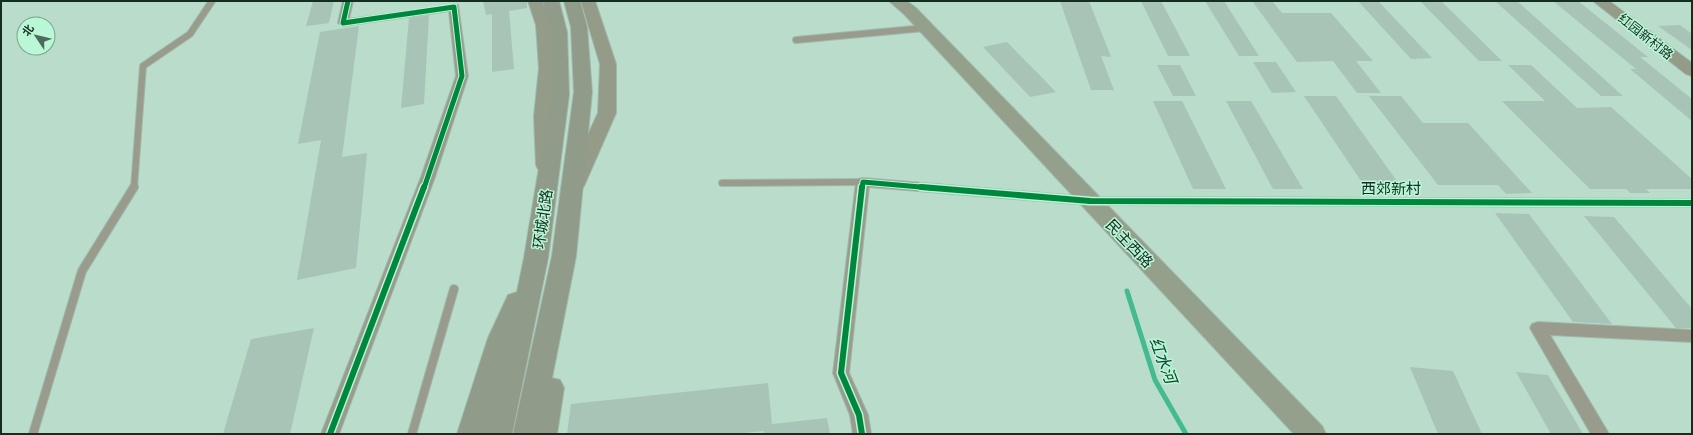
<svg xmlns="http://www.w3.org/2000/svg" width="1693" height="435" viewBox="0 0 1693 435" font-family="'Exo 2','Noto Sans SC',sans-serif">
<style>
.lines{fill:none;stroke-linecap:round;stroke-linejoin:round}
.stream{stroke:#43ba90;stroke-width:5}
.building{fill:#a8c4b6}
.lane-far1-casing{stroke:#9fbaac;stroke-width:8}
.lane-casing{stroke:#9fbaac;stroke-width:10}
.street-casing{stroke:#9fbaac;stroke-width:2}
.secondary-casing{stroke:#9fbaac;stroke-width:2}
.primary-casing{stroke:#9fbaac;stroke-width:2}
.highway-casing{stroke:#9fbaac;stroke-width:2}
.lane-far1{stroke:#999c8c;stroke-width:6}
.lane{stroke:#999c8c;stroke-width:8}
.street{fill:#999c8c;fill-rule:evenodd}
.secondary{fill:#949b88;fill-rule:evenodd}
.primary{fill:#94a08b;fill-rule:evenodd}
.highway{fill:#909b8a;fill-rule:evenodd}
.cycleway-far1-casing{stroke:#b9f7d7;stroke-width:7}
.cycleway-casing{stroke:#b9f7d7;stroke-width:9}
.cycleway-far1{stroke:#00873e;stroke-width:5}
.cycleway{stroke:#00873e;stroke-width:6}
.labels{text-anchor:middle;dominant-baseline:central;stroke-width:3;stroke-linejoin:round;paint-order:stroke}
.far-street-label{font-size:13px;fill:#142d21;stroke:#b9f7d7}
.street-label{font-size:15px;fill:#142d21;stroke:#b9f7d7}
.water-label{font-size:16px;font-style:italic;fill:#0b432e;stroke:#b9f7d7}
</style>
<rect width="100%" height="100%" fill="#badccb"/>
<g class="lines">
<path class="stream" d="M1127 291 1155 380 1186 434"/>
</g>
<g class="building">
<path d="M313 1H334L329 23 306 26Z"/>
<path d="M483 1H527V8L509 11 514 69 492 72V14L486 15Z"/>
<path d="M1060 1H1089L1111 57 1101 56 1114 90H1091Z"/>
<path d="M1141 1H1161L1190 56H1168Z"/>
<path d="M1205 1H1224L1259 56H1239Z"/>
<path d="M1252 1H1272L1282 13H1331L1373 61H1356L1381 93H1357L1333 61 1297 62Z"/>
<path d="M1358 1H1378L1432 58 1411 59Z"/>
<path d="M1420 1H1441L1502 61H1479Z"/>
<path d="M1495 1H1517L1623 96H1601Z"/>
<path d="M1553 1H1578L1648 57H1640L1692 99V121L1630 69H1636Z"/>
<path d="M429 15 424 104 401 108 409 18Z"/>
<path d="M1680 25 1692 34V50L1658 26Z"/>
<path d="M359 26 342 157 367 153 356 268 297 280 321 140 298 144 320 32Z"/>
<path d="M1007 42 1056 92 1030 97 983 47Z"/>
<path d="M1253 62H1276L1296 92 1272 93Z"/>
<path d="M1157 65H1180L1196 96H1173Z"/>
<path d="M1508 65H1531L1577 108 1611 107 1692 179V189H1646L1650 193H1630L1626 189H1590L1502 101H1545Z"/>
<path d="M1304 96H1336L1399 184H1363Z"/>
<path d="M1369 96H1401L1423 123H1468L1532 193 1506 194 1498 185H1438Z"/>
<path d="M1153 101H1182L1226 189H1193Z"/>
<path d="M1226 101H1251L1303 189H1273Z"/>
<path d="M1495 213 1529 214 1612 324 1573 322Z"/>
<path d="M1584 216 1614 217 1692 309V328H1676Z"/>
<path d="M314 328 290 434H223L251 339Z"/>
<path d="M1410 367 1453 371 1482 434H1438Z"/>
<path d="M1516 372 1548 375 1583 434H1551Z"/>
<path d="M768 383 772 424 827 418 830 434H764V431L735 434H567L571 404Z"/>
</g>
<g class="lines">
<defs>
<g id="lane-far1">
<path d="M796 40 925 28"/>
<path d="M722 183 863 182"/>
<path d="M134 188 143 66 190 34 212 1"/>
</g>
<g id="lane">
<path d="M33 434 82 271 134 187"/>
<path d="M412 434 454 289"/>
</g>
<g id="street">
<path d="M343 1H353L349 19 458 5 468 76 435 177 339 434H321L421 177 456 76 449 11 343 26 338 23Z"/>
<path d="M863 178 1090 197 1692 199V207L1090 205 869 187 849 373 868 415 871 434H853L850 415 833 373 856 182 858 179Z"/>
<path d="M1538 322 1692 330V342L1550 335 1609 434H1591L1530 328 1532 324Z"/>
</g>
<g id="secondary">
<path d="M528 1H542L552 25 555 68 552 116 554 165 552 169 545 171 538 169 536 165 534 116 539 68 536 25Z"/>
<path d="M581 1H595L616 64V113L584 186 581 190 574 192 567 190 564 186 598 113 600 64Z"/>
<path d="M1593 1H1609L1692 63V76L1686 74Z"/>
</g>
<path id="primary" d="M889 1H907L916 8 1322 426 1326 434H1294L904 14Z"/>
<g id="highway">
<path d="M543 1H559L567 32 569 95 548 258 512 434H457L488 338 508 295 517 292 524 258 551 95V32Z"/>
<path d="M564 1H580L587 27 592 92 576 256 552 378 560 380 564 388 557 434H513L552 256 574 92 571 27Z"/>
</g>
</defs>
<use href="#lane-far1" class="lane-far1-casing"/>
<use href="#lane" class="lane-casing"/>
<use href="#street" class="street-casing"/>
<use href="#secondary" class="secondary-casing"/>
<use href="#primary" class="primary-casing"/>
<use href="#highway" class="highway-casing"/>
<use href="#lane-far1" class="lane-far1"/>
<use href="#lane" class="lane"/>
<use href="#street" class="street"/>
<use href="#secondary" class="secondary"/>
<use href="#primary" class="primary"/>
<use href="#highway" class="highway"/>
<defs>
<g id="cycleway-far1">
<path d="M348 1 343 23 454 7 462 76 424 188"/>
<path d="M862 188 863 182 932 188"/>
</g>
<g id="cycleway">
<path d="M921 187 1090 201 1692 203"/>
<path d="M330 434 424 187"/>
<path d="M862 434 859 415 841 373 862 187"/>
</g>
</defs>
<use href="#cycleway-far1" class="cycleway-far1-casing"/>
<use href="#cycleway" class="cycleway-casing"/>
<use href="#cycleway-far1" class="cycleway-far1"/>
<use href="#cycleway" class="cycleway"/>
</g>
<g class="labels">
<g class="far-street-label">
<text transform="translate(1646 36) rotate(38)">红园新村路</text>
</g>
<g class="street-label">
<text x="1391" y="188">西郊新村</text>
<text transform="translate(542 219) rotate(-82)">环城北路</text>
<text transform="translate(1130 243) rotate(46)">民主西路</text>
</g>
<g class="water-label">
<text transform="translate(1164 360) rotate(69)">红水河</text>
</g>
</g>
<rect width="1693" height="435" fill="none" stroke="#142d21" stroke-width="4"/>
<g transform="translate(36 36) rotate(305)"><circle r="19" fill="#b9f7d7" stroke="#77a68e"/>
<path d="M0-3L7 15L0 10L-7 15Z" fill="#4e6a5c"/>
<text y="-6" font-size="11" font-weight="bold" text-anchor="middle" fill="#142d21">北</text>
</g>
</svg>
